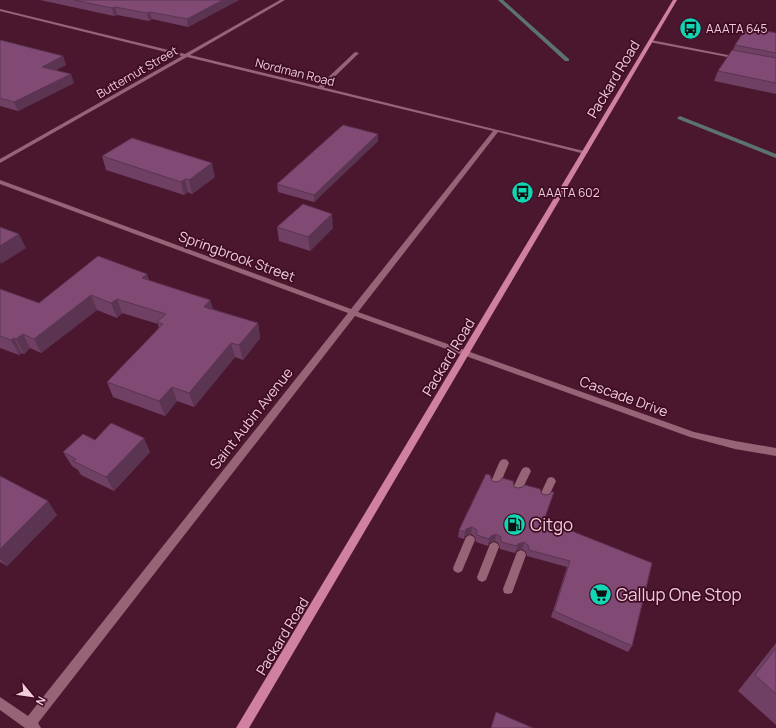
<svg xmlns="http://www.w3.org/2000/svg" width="776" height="728" viewBox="0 0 776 728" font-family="Manrope,sans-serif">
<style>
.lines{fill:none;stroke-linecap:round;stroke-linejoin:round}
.stream{fill:#5c7470;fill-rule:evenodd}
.lane{fill:#966476;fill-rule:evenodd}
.street{fill:#966476;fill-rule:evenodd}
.secondary{fill:#d181a0;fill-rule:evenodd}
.wall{fill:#6f4064}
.shaded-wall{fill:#5a3451}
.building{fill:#814a74;stroke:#5a3451}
.labels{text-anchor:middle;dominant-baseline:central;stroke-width:3.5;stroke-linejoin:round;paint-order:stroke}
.far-poi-label{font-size:12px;fill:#f0cdd9;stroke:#3f0c24;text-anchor:start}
.far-street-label{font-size:12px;fill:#f0cdd9;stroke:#3f0c24}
.street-label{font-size:14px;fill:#f0cdd9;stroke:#3f0c24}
.near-poi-label{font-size:17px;fill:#f0cdd9;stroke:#3f0c24;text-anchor:start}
</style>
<rect width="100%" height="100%" fill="#4b172e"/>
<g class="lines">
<g class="stream">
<path d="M498 0H503L569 59V61H565Z"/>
<path d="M680 116 776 154V158L678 119 677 118Z"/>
</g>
<g class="lane">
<path d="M355 52 359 53 322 89H318V87Z"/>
<path d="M504 459 507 460 509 463 500 484 498 487 495 488 492 487 490 484 499 463 501 460Z"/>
<path d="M526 467 529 468 531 471 522 490 520 493 517 494 514 493 512 490 521 471 523 468Z"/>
<path d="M551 477 554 478 556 481 547 500 544 501 541 500 539 497 548 478Z"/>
<path d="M470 535 474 537 475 540 462 571 458 573 454 571 453 568 466 537Z"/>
<path d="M494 542 498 544 499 547 486 580 482 582 478 580 477 577 490 544Z"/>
<path d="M521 550 525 552 526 555 512 593 508 594 504 593 503 589 517 552Z"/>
</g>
<g class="street">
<path d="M280 0H285L190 55 588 152 585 154 498 132 358 312 694 432 735 441 776 448V456L735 449 690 437 355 316 38 723 41 728H25L0 710V697L28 716 348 313 0 184V180L351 309 493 131 187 57 0 163V159L182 56 0 11V9L185 54Z"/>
<path d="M651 40 738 57 740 58 738 59 649 42V41Z"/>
</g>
<path class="secondary" d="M673 0H677L249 728H236Z"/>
</g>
<g class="wall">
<path d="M40 0H239L188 27 152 19 149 21 117 15 114 16Z"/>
<path d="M776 33V94L714 81 718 71 733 50 735 45Z"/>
<path d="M0 40 63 56 66 65 56 70 74 83 18 111 0 106Z"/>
<path d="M378 134V141L314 202 278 192 277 184Z"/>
<path d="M102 156 215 177 192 194 188 192 184 195 106 170Z"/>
<path d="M277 227 333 228 310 251 279 241Z"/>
<path d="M147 274 149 281 210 300 213 309 258 323 260 338 243 360 235 357 194 407 177 401 165 416 113 397 107 382 159 329 158 324 122 313 117 318 97 310 41 353 30 348 24 354 22 353 19 355 0 348V289L39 303Z"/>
<path d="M95 440 150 452 114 491 81 475 78 470 72 466 63 452Z"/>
<path d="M0 476 57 515 7 566 0 562Z"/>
<path d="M492 481 496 482 514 487 544 520 632 646 628 652 551 617 567 567 527 556 526 552 522 549 516 551 515 553 500 549 499 544 495 541 489 543 488 546 476 542 475 537 471 534 465 536 464 539 458 537 459 530Z"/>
<path d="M776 643V725L738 691Z"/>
</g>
<g class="shaded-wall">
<path d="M223 0H239L188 27 187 19Z"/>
<path d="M115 7 117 15 114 16 112 8Z"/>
<path d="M150 12 152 19 149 21 147 13Z"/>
<path d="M63 56 66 65 45 75 42 67Z"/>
<path d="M71 74 74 83 18 111 14 102Z"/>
<path d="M378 134V141L314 202V195Z"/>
<path d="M212 163 215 177 192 194 189 180Z"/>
<path d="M185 179 188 192 184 195 181 182Z"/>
<path d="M332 214 333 228 310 251 308 237Z"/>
<path d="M19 234 26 248 1 264 0 261V246Z"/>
<path d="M147 274 152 288 142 278Z"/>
<path d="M91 295 97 310 41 353 34 339Z"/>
<path d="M117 299 122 313 117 318 111 303Z"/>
<path d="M210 300 214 314 204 307Z"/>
<path d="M258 323 260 338 243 360 239 345Z"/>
<path d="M23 334 30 348 24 354 16 339Z"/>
<path d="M14 338 22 353 19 355 11 340Z"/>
<path d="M231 343 235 357 194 407 189 393Z"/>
<path d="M172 387 177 401 165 416 159 401Z"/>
<path d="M144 438 150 452 114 491 106 477Z"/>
<path d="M48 501 57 515 7 566 0 559V549Z"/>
<path d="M472 527 471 534 465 536 464 539 465 532 466 529Z"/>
<path d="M496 534 495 541 489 543 488 546 489 539 491 536Z"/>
<path d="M524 542 522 549 516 551 515 553 518 544Z"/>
</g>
<g class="building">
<path d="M74 0H223L187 19 150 12 147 13 115 7 112 8Z"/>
<path d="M747 27 776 33V53L735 45Z"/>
<path d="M0 40 63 56 42 67 71 74 14 102 0 98Z"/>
<path d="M732 50 776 58V83L718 71Z"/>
<path d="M343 125 378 134 314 195 277 184Z"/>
<path d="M132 138 212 163 189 180 185 179 181 182 102 156Z"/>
<path d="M303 204 332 214 308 237 277 227Z"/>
<path d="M0 227 19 234 0 246Z"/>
<path d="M98 256 147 274 142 278 210 300 204 307 258 323 239 345 231 343 189 393 172 387 159 401 107 382 163 324 157 322 166 314 117 299 111 303 91 295 34 339 23 334 16 339 14 338 11 340 0 336V289L39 303Z"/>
<path d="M111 423 144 438 106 477 73 461 76 459 63 452 83 434 95 440Z"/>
<path d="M486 474 490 475 492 481 496 482 500 481 502 478 513 481 514 487 518 488 522 487 525 485 540 489 542 494 546 495 550 494 551 492H554L544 520 652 563 632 646 554 611 570 561 529 550 528 545 524 542 518 544 517 546 501 542V537L496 534 491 536 489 539 477 535V530L472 527 466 529 465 532 459 530Z"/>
<path d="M0 476 48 501 0 549Z"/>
<path d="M776 648V694L755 675Z"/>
<path d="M496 712 533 728H491Z"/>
</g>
<defs>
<symbol id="bus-disc" viewBox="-11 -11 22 22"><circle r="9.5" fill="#12d5b4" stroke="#3f0c24"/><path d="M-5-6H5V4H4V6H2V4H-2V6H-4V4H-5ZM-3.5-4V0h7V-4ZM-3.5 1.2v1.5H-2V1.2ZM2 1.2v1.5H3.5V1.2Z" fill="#111"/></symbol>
<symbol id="fuel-disc" viewBox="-11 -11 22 22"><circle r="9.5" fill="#12d5b4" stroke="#3f0c24"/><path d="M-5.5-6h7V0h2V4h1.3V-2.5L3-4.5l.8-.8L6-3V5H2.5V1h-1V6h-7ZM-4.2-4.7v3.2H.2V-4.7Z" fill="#111"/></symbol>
<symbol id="supermarket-disc" viewBox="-11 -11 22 22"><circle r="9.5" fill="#12d5b4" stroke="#3f0c24"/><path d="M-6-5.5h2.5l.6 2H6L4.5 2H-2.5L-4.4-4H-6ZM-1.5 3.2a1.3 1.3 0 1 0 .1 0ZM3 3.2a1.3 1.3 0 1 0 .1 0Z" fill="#111"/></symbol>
</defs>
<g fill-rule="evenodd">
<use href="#bus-disc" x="678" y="16" width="25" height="25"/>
<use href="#bus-disc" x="510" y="180" width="25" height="25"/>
<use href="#fuel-disc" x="502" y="512" width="25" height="25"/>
<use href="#supermarket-disc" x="588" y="582" width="25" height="25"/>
</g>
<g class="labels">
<g class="far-poi-label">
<text x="706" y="28">AAATA 645</text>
<text x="538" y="192">AAATA 602</text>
</g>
<g class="far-street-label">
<text transform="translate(137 72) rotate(-30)">Butternut Street</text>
<text transform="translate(295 72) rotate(14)">Nordman Road</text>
</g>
<g class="street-label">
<text transform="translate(613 79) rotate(-59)">Packard Road</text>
<text transform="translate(237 256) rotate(20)">Springbrook Street</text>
<text transform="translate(448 357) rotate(-59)">Packard Road</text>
<text transform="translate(624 396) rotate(20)">Cascade Drive</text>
<text transform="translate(251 418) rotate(-52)">Saint Aubin Avenue</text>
<text transform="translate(282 636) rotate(-59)">Packard Road</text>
</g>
<g class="near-poi-label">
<text x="530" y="524">Citgo</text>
<text x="616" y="594">Gallup One Stop</text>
</g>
</g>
<g transform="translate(32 696) rotate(119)" stroke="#3f0c24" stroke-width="3" paint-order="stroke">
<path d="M0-3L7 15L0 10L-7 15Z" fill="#f0cdd9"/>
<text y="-6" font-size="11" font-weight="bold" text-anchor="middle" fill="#f0cdd9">N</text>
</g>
</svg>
